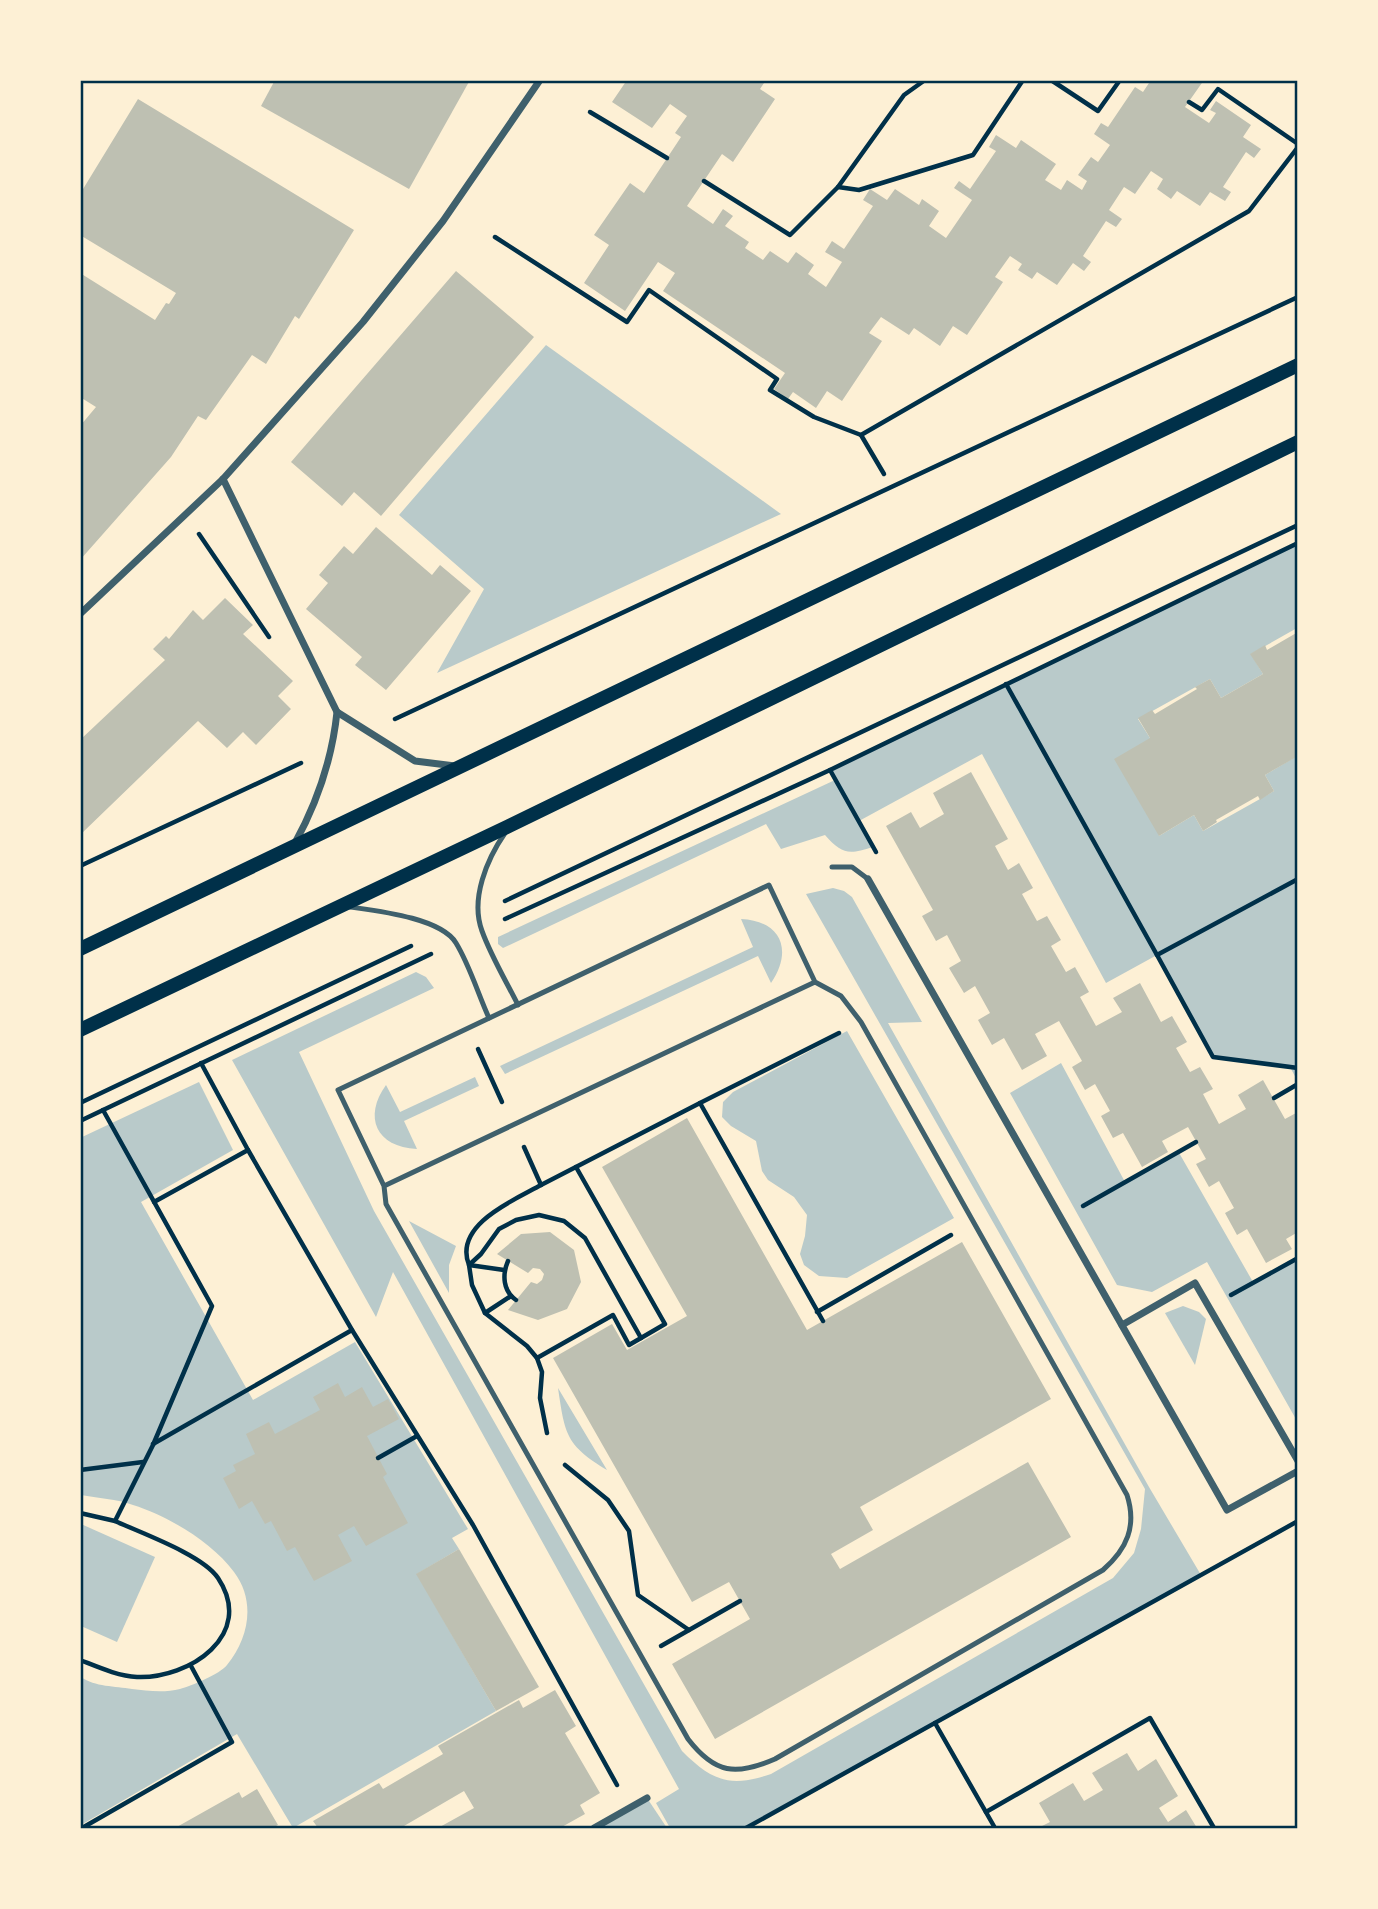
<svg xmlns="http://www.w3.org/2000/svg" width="1378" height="1909" viewBox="0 0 1378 1909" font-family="'IBM Plex Sans',sans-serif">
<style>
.green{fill:#b9caca}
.building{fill:#bec0b2}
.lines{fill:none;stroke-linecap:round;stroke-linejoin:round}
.path{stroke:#003049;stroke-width:4.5}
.service{stroke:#3f606c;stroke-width:5}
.minor{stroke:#3f606c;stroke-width:7}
.secondary{stroke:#003049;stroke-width:14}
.neatline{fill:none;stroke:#003049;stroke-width:2.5}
</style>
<rect width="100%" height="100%" fill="#fdf0d5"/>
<g class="green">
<path d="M546 345 781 514 437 673 484 589 399 515Z"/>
<path d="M1297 543V628L1251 654 1263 674 1221 698 1210 679 1138 719 1150 738 1159 836 1194 815 1203 831 1274 791 1265 775 1297 756V1080L1290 1067 1213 1057 1157 955 1106 983 982 754 859 821 873 847C848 855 842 854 825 835L781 849 766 824 503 948 498 944V937L835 780 830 770Z"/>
<path d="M833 888 844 891 852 897 922 1022 888 1023 1149 1487 1201 1575 742 1828H670L656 1803 679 1789 393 1272 376 1317 232 1060 416 972 426 977 434 988 299 1052 374 1211 682 1751C712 1781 730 1788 771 1774L1113 1578 1134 1553 1141 1529 1145 1489 806 894Z"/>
<path d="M741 919C782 921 793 951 771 983L758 956 505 1074 500 1066 753 947Z"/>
<path d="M847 1031 954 1218 847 1278 819 1276 804 1265 800 1254 805 1236 807 1215 794 1197 768 1180 762 1171 756 1141 731 1126 722 1117 723 1102 733 1092Z"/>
<path d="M1061 1063 1125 1182 1178 1151 1253 1282 1297 1258V1421L1207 1262 1152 1292 1117 1285 1010 1093Z"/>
<path d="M475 1077 479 1086 404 1121 417 1149C376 1147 363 1117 386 1085L400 1112Z"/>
<path d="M199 1082 233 1150 141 1202 253 1400 355 1342 468 1529 452 1538 459 1549 417 1574 496 1711 293 1828 237 1734 81 1825V1677C95 1687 115 1686 132 1689 147 1691 165 1693 180 1689 191 1686 220 1674 227 1665 249 1638 256 1601 234 1572 212 1542 168 1516 133 1505 117 1499 97 1498 81 1495L80 1138Z"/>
<path d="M409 1221 456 1246 449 1265V1293Z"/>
<path d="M1183 1306 1199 1312 1206 1319 1195 1365 1165 1313Z"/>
<path d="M558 1388 607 1470C566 1445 565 1435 558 1388Z"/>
<path d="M81 1524 155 1557 117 1642 81 1626Z"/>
<path d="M647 1798 667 1828H595Z"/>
</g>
<g class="building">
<path d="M275 80H470L409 189 261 106Z"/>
<path d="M627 80H766L760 89 775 99 733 162 722 154 687 206 713 224 723 209 733 216 725 226 749 242 745 248 763 260 770 251 788 263 796 252 814 265 808 274 826 287 842 262 825 252 832 241 844 249 873 206 863 200 870 189 887 200 895 189 919 205 922 199 939 211 929 226 946 238 972 200 954 188 959 181 970 189 996 151 989 147 996 135 1016 148 1021 140 1056 164 1045 180 1061 190 1067 180 1082 190 1087 181 1078 175 1091 157 1098 162 1110 145 1094 134 1101 123 1108 127 1135 87 1143 92 1151 80H1204L1185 107 1209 123 1216 113 1210 110 1216 101 1251 125 1243 137 1261 149 1254 158 1246 152 1223 187 1231 192 1225 201 1210 192 1200 206 1177 191 1171 199 1157 189 1163 179 1151 171 1135 194 1124 187 1109 210 1122 219 1116 227 1106 221 1083 256 1091 262 1084 271 1073 263 1057 285 1037 272 1032 279 1018 270 1022 264 1010 256 995 277 1003 282 967 335 953 326 940 346 914 328 909 335 881 317 869 333 882 341 842 401 827 391 816 408 793 392 788 399 774 389 785 373 663 291 675 273 658 262 625 311 584 283 609 245 594 235 630 183 644 193 681 137 675 133 687 116 670 104 652 128 612 102Z"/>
<path d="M138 99 354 230 299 319 295 316 266 364 252 355 206 420 198 416 171 457 80 560V426L96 407 80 397V273L155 320 166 303 169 304 176 293 80 235V194Z"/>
<path d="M456 271 534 337 381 516 354 492 342 506 291 462Z"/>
<path d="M376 527 432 575 440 565 471 591 386 690 355 665 362 657 306 609 328 583 319 575 344 546 353 554Z"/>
<path d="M225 598 253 625 243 634 293 681 278 696 291 709 256 745 243 732 227 748 198 721 80 835V740L165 660 153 649 166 636 169 639 193 610 203 620Z"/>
<path d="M1298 632V756L1265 775 1274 791 1260 800 1258 796 1216 820 1217 822 1203 831 1194 815 1159 836 1114 759 1150 738 1138 718 1152 710 1155 714 1197 689 1195 687 1210 679 1221 698 1263 674 1250 654 1265 645 1267 650Z"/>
<path d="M971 772 1008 839 995 846 1008 870 1019 863 1033 888 1022 894 1037 921 1047 916 1061 940 1051 946 1066 972 1075 967 1089 992 1080 997 1096 1026 1122 1012 1113 998 1140 983 1161 1022 1172 1016 1187 1042 1176 1048 1190 1072 1200 1067 1213 1089 1203 1094 1219 1124 1246 1109 1238 1095 1263 1080 1285 1119 1296 1113 1298 1232 1286 1239 1292 1249 1266 1263 1247 1229 1237 1235 1225 1213 1234 1208 1219 1181 1209 1187 1196 1164 1206 1159 1188 1127 1162 1141 1168 1152 1142 1167 1123 1133 1113 1138 1101 1116 1110 1111 1095 1084 1085 1090 1072 1067 1082 1061 1059 1021 1035 1034 1047 1056 1022 1070 1004 1038 992 1045 978 1020 990 1013 975 986 964 993 949 968 961 961 947 935 936 941 922 916 933 910 886 826 911 812 920 828 944 814 933 793Z"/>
<path d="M687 1118 807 1330 962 1242 1051 1399 860 1507 873 1530 831 1554 840 1569 1028 1462 1071 1537 715 1739 672 1664 750 1619 729 1582 692 1602 553 1358 612 1324 627 1350 687 1316 602 1167Z"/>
<path d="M550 1232 574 1250 581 1282 567 1309 538 1320 508 1310 531 1282 537 1284 542 1280 544 1274 540 1269 533 1268 528 1273 497 1254 521 1234Z"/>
<path d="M338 1383 345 1397 362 1387 373 1407 388 1399 399 1419 367 1436 387 1474 383 1477 408 1523 366 1546 354 1526 338 1535 352 1561 314 1581 295 1547 287 1551 271 1521 265 1524 252 1501 239 1509 223 1478 236 1471 233 1465 255 1454 246 1434 269 1422 275 1434 320 1410 313 1397Z"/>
<path d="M459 1549 539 1687 496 1711 416 1574Z"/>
<path d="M555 1690 576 1726 565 1733 600 1793 580 1805 585 1814 560 1828H438L474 1808 464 1791 404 1826 406 1828H318L313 1821 379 1783 383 1789 443 1754 438 1746 519 1700 523 1708Z"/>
<path d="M1127 1753 1138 1771 1156 1759 1178 1796 1159 1808 1168 1822 1186 1810 1197 1828H1038L1050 1822 1039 1803 1073 1783 1084 1801 1103 1790 1092 1773Z"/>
<path d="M257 1789 278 1825 272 1828H175L239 1792 242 1798Z"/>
</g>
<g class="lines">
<g class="path">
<path d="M1051 80 1098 111 1120 80"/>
<path d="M1189 102 1202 110 1218 89 1298 144"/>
<path d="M590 112 667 158"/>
<path d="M704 181 790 235 838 187 904 95 925 80"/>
<path d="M838 187 859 190 973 155 1023 80"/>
<path d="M495 237 627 322 649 290 777 379 770 390 814 417 861 435 1249 211 1298 147"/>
<path d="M861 435 884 474"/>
<path d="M199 534 269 637"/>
<path d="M1006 684 1157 955 1298 879"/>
<path d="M395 719 1298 297"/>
<path d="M830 770 876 852"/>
<path d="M80 866 301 763"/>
<path d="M505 901 1298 525"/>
<path d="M505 919 830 770 1298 543"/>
<path d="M1157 955 1213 1057 1298 1068"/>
<path d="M478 1049 502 1102"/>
<path d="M201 1063 248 1150 352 1330 473 1525 617 1785"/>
<path d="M1274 1098 1298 1084"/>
<path d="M80 1103 411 946"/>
<path d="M700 1103 839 1033"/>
<path d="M80 1121 431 954"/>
<path d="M541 1185 700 1103 823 1321"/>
<path d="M154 1202 248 1150"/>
<path d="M1083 1206 1196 1142"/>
<path d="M508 1261C502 1275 503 1291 516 1300"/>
<path d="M504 1270 469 1265C453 1225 514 1200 541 1185L524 1147"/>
<path d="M1231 1295 1298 1258"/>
<path d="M817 1312 951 1235"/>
<path d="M485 1313 511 1296"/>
<path d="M537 1358 613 1315 629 1345 665 1324 576 1167"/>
<path d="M547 1433 540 1398 542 1372 537 1358 527 1346 485 1313 472 1285 469 1265 481 1254 499 1229 516 1220 539 1215 564 1221 585 1238 641 1338"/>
<path d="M153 1444 352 1330"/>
<path d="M378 1458 417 1436"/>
<path d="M565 1465 608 1500 629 1531 638 1595 689 1630"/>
<path d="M80 1470 143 1462"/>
<path d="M80 1513 115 1521 153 1445 212 1306 103 1110"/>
<path d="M661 1646 740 1601"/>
<path d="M80 1660C98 1667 118 1676 137 1677 189 1679 256 1635 218 1578 203 1555 141 1533 115 1521"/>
<path d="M935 1723 995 1828"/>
<path d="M986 1812 1150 1718 1214 1828"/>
<path d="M82 1828 232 1742 191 1666"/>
<path d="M746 1828 1298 1521"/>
</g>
<g class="service">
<path d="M505 833C487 859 470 899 482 931 491 956 506 981 518 1005"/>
<path d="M832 867H852L868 879"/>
<path d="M350 907C378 911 441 918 456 943 470 966 478 994 489 1018"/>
<path d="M384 1186 386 1204 688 1739C715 1774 736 1776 775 1759L1103 1570C1127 1549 1137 1526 1127 1495L861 1022 841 996 815 982 769 885 338 1090 384 1186 815 982"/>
</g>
<g class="minor">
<path d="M223 479 337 712 415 761 455 766"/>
<path d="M80 614 223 479 363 322 443 221 540 80"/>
<path d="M295 843C318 801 332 760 337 712"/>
<path d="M868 879 1227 1510 1298 1471"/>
<path d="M1122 1325 1195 1283 1298 1461"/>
<path d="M594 1828 647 1798"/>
</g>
<g class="secondary">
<path d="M80 949 1298 365"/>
<path d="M80 1030 509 826 1298 442"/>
</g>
</g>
<rect width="1378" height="1909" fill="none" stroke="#fdf0d5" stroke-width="164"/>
<rect x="82" y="82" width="1214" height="1745" class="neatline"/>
</svg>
